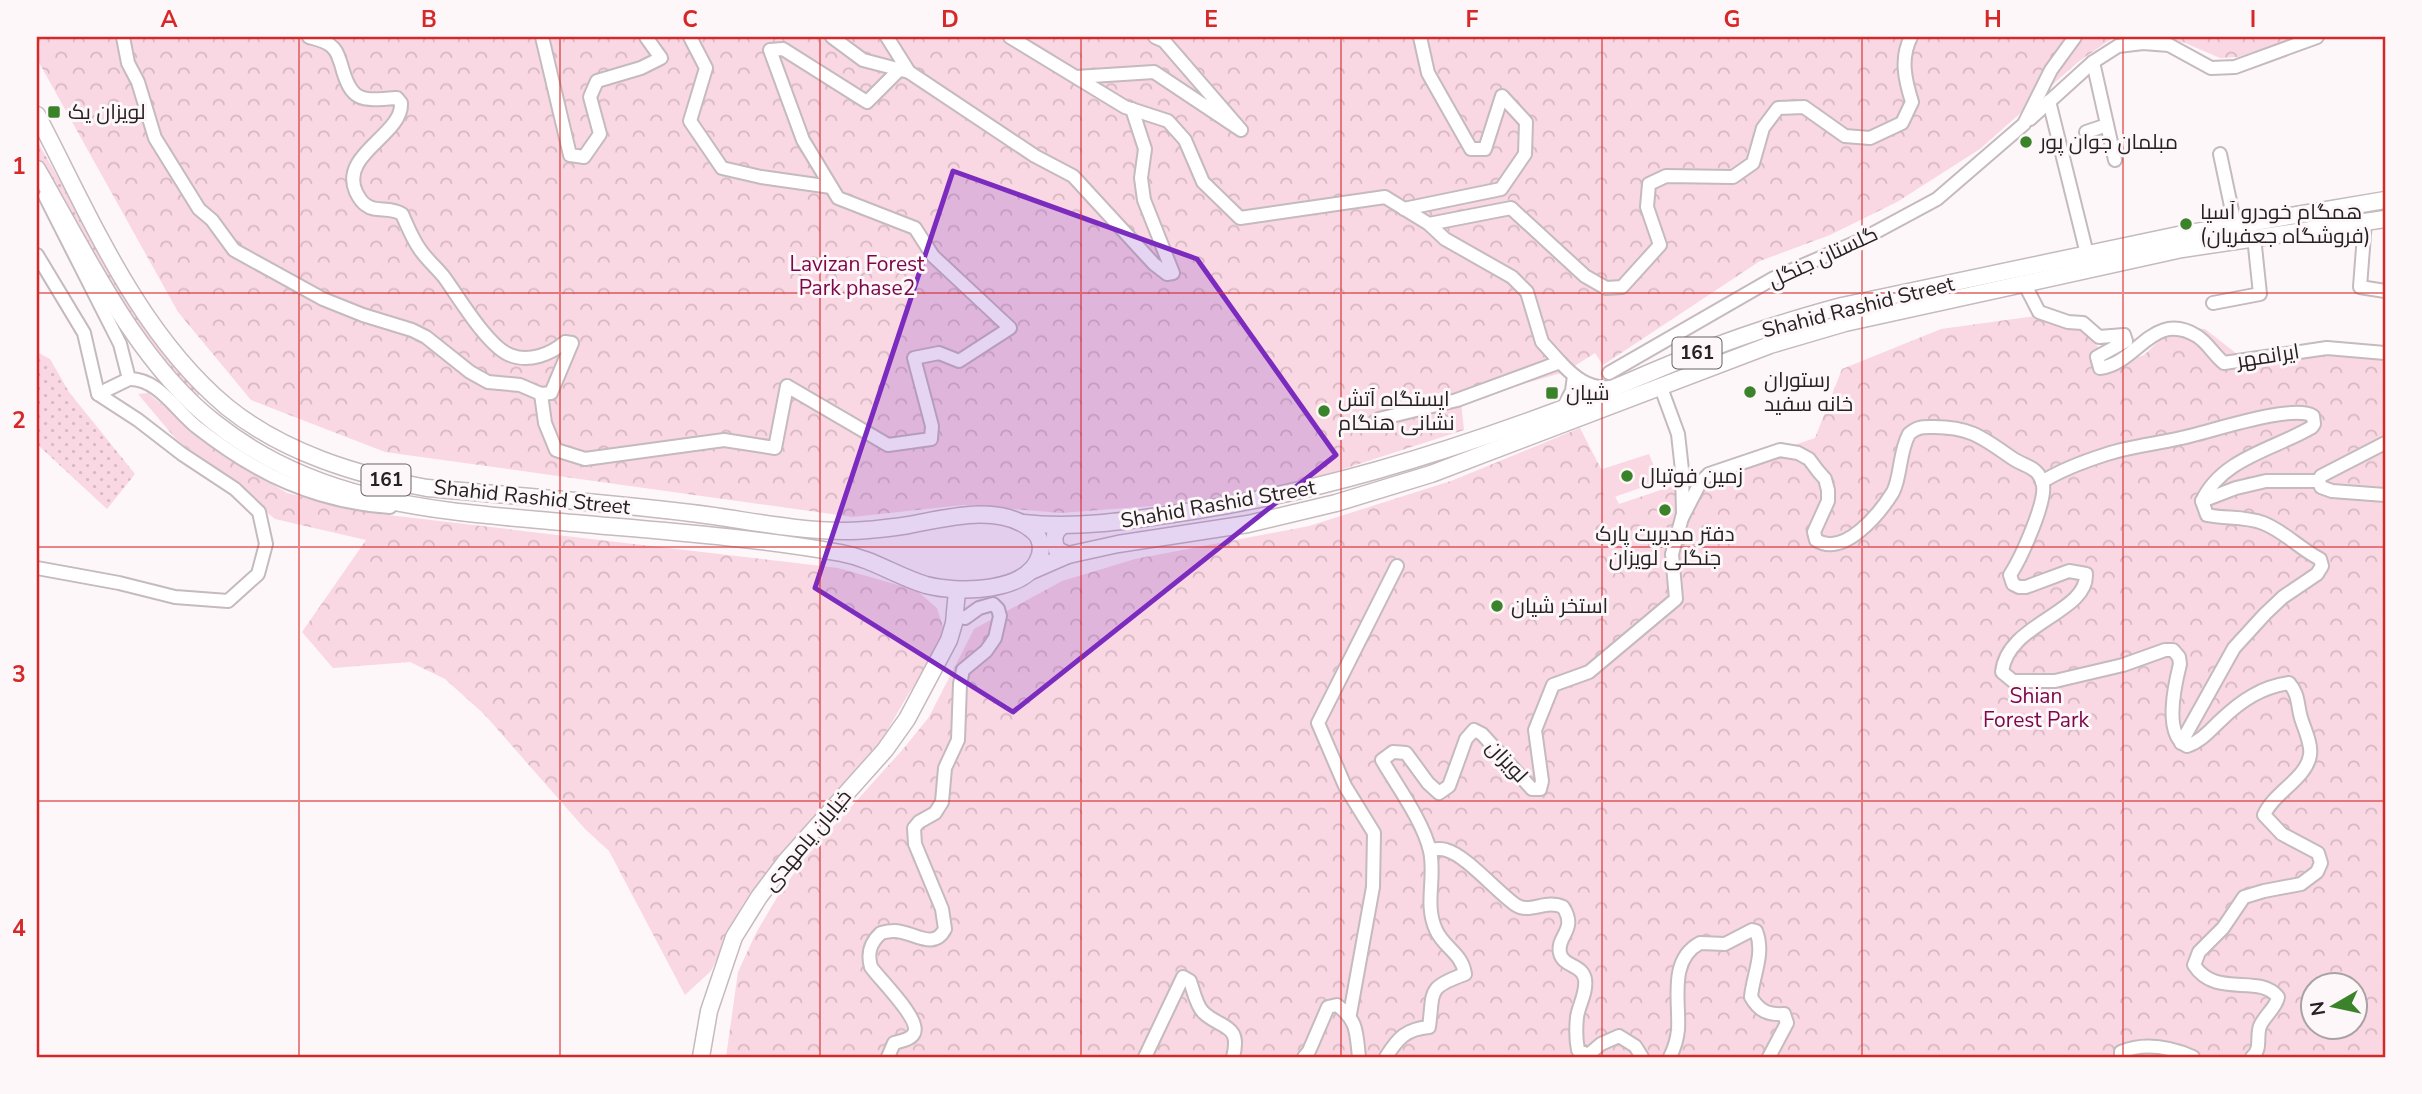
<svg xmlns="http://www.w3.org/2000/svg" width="2422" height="1094" viewBox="0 0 2422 1094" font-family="'Nunito Sans',Cairo,sans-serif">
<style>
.grass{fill:url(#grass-dots)}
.forest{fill:url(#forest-crowns);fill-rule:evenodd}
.pitch{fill:#f9d7e3}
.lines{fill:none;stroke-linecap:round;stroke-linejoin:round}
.minor-casing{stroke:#c5babe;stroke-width:16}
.major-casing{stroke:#c5babe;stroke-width:19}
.minor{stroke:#fff;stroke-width:12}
.major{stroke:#fff;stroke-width:16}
.marked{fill:#7b2cbf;fill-opacity:0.2;stroke:#7b2cbf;stroke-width:5;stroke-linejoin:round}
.grid{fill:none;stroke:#d62828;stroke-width:2;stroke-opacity:0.55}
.poi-dot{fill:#3a832a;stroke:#fef7f9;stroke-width:2.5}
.labels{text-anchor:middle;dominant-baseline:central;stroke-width:6;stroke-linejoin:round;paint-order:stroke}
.shield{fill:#fef7f9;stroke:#676263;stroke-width:2}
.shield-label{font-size:19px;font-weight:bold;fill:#262223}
.poi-label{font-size:21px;fill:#262223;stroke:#fef7f9;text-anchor:start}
.street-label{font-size:21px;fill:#262223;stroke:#fef7f9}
.park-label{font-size:21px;fill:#7c0647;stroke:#fef7f9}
.neatline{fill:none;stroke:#d62828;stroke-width:2.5}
.grid-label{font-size:23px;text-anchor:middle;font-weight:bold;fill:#d62828}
</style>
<defs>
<pattern id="grass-dots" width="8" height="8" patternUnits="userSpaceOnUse" patternTransform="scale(1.75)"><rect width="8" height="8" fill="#f9d7e3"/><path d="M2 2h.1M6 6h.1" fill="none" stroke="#d5b8c2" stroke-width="1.8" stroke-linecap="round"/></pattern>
<pattern id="forest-crowns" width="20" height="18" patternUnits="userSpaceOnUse" patternTransform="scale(1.75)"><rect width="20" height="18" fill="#f9d7e3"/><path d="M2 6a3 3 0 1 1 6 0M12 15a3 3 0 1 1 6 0" fill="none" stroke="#d5b8c2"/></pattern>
</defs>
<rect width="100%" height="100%" fill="#fef7f9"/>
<g class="grass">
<path d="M37 141 117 280 201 392 196 398 133 321 37 157Z"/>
<path d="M37 352 50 359 69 392 135 474 107 509 39 446 37 448Z"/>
</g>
<g class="forest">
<path d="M37 37H2124H2114L2078 62 1980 149 1897 202 1830 235 1760 261 1603 365 1595 353 1565 372 1461 402 1464 430 1300 483 1177 504 1061 513 963 505 853 517 385 452 251 400 178 312 37 59Z"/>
<path d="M2163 37H2300L2238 57 2220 58 2185 43Z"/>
<path d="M2043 315 2084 327 2112 367 2144 355 2174 327 2205 329 2241 357 2295 353 2385 354V1057H726L738 972 756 933 779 894 805 858 904 748 929 717 974 629 1062 581 1135 559 1309 526 1451 481 1580 428 1619 504 1815 438 1842 369 1941 329ZM2314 986H2356V1028H2314Z"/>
<path d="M148 393 220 453 287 493 371 513 838 568 916 590 937 608 944 630 933 660 909 693 874 753 742 906 711 971 685 995 609 851 585 829 484 714 445 679 410 662 333 668 302 632 366 540 275 519 175 438 138 394Z"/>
</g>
<path class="pitch" d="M1649 454 1660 481 1606 500 1593 472Z"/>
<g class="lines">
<defs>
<g id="minor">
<path d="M123 37 128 63 138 82 155 138 199 209 212 220 234 250 323 299 363 315 412 330 426 337 470 372 488 382 520 385 541 394 551 393 572 343 565 342C551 354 529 363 510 355 488 347 458 296 444 277 436 267 426 259 419 248 412 238 407 225 402 214 389 206 376 213 366 205 361 202 358 196 356 192 339 154 403 135 401 103L397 98C360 101 351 102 341 64 338 56 337 50 330 45 325 41 316 39 309 37"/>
<path d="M542 37 570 155 584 157 600 134 590 97 597 81 641 68 661 58 646 37"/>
<path d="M690 37 706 68 690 121 722 168 761 177 831 187"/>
<path d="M832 37 863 60 909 72 1035 156 1073 176 1154 264 1167 274 1173 273 1144 200 1141 178 1145 149 1132 109"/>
<path d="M887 37 909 72"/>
<path d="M1010 37 1125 107 1168 121 1185 140 1203 182 1240 218 1385 197 1429 224 1511 208 1585 276 1606 288 1622 287 1660 245 1647 207 1649 184 1666 176 1733 177 1753 163 1763 128 1778 108 1804 107 1845 136 1870 138 1902 123 1912 102C1905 80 1900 58 1911 37"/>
<path d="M2093 62 2115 160"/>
<path d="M1076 77 1154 72 1241 130 1164 41 1155 37"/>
<path d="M2049 101 2087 254"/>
<path d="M2030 119 2093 62 2118 46 2143 43 2169 45 2211 68 2235 67 2317 37"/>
<path d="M2086 132 2107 125"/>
<path d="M2220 154 2235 225"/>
<path d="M45 196 120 344 129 379"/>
<path d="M1404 209 1501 189 1525 154 1526 122 1502 96 1485 149H1471L1428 73 1420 37"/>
<path d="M2365 222 2360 287 2385 291"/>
<path d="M37 255 84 333 98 394 138 420 182 454 235 489 259 512 266 544 258 574 228 601 175 597 119 583 37 568"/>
<path d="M2024 283 2039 312 2068 322 2083 323 2099 337 2124 335 2126 341 2097 357 2100 368C2137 364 2153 309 2197 336 2207 342 2214 355 2224 363L2327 348 2385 353"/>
<path d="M2213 303 2260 294 2254 237"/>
<path d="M1560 362C1573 376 1589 390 1610 387"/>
<path d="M1609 373 1774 278 1859 241 1937 199 2024 124 2051 70 2075 37"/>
<path d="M129 379C158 378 177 412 198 428 216 442 236 456 256 467 296 490 344 504 390 507"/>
<path d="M98 394 129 379"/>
<path d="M541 394 545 423 556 450 585 459 724 440 775 448 787 386 888 445 931 439 932 426 914 358 939 353 959 361 1010 328 933 256 915 228 838 198 803 140 770 50 783 49 867 102 899 70"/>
<path d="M1563 408 1572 391 1574 376"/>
<path d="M1379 419 1457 400 1560 362 1542 342 1527 292 1512 277 1445 239 1429 224"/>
<path d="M2385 443 2321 476 2319 481 2321 487 2332 491 2385 495"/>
<path d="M2042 482C2062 469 2085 461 2107 454 2131 446 2156 444 2181 438 2207 433 2292 403 2313 416L2314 424 2312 427C2275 449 2222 458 2202 501L2207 515C2226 519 2244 516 2263 523 2284 531 2300 549 2320 559L2322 566 2317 574 2283 597 2265 614 2234 648 2181 743"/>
<path d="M2202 501 2236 488 2266 481H2319"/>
<path d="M1682 518 1700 483 1709 474 1780 450 1798 453 1809 459 1818 471 1825 479 1828 490V501L1814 532 1816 540C1844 558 1880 513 1893 492 1901 477 1899 452 1909 434 1918 426 1924 427 1934 427 1971 427 1983 438 2012 458 2025 467 2039 466 2043 485 2046 503 2021 558 2010 575L2013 584 2019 587H2026L2069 571 2086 574C2088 613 2007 623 2002 672L2013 681H2055L2123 665 2165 650H2173L2179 657 2180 664C2175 684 2163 735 2187 746 2202 741 2211 729 2222 719 2242 700 2262 687 2289 683 2299 694 2297 704 2301 718 2304 728 2312 744 2310 755 2307 778 2273 793 2264 815L2282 834 2318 853 2321 863 2317 872 2301 884 2264 891 2244 897 2223 928 2199 952 2194 965C2216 999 2259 973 2278 997 2276 1008 2265 1015 2260 1026 2256 1037 2262 1049 2252 1057"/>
<path d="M1430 850C1435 849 1441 848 1446 850 1466 855 1498 893 1516 905 1530 914 1546 899 1563 907 1578 930 1556 936 1560 953 1563 967 1582 964 1585 979 1587 993 1579 1004 1577 1017 1576 1027 1576 1040 1578 1050L1588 1055 1601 1044 1619 1036 1635 1046 1642 1057"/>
<path d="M1350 1014 1373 887 1374 833 1345 786 1318 723 1397 566"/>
<path d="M888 1057 894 1043C900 1041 911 1040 914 1033 921 1019 880 980 871 967 867 953 870 943 881 933 885 932 889 931 893 931 912 930 933 952 945 929L942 909 915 844 914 828 919 822 935 813 942 802 945 768 958 740 960 684 963 670 986 651 995 638 1000 616 998 609 993 604 979 608 965 618 955 615"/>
<path d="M1145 1057 1183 977 1190 981C1193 989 1196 1005 1203 1012 1220 1029 1242 1023 1233 1057"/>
<path d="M1304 1057 1309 1051 1328 1007 1337 1005C1358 1021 1356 1032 1359 1057"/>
<path d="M1386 1057C1398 1038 1406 1029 1429 1027 1434 991 1426 988 1465 974 1462 953 1444 948 1436 930 1424 904 1436 878 1430 851 1423 821 1397 786 1382 760L1393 752 1406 753 1428 783 1439 793 1449 786 1466 739 1474 730 1482 734 1532 789H1540L1542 781 1535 730 1553 685 1589 672 1676 599 1672 554 1683 514 1682 470 1678 434 1660 385"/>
<path d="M1670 1057C1674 1049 1677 1040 1678 1030 1680 1002 1668 960 1700 943L1725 944 1752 930 1756 931C1765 953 1753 975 1751 997 1759 1011 1768 1015 1784 1014L1787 1023 1769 1057"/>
<path d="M2121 1057V1052C2145 1042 2170 1047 2193 1057"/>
</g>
<g id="major">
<path d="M37 115C90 216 137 332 227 407 284 453 357 475 427 488 515 496 603 502 691 513 742 519 793 531 845 531 865 531 889 528 909 525 946 518 1000 503 1032 530 1040 536 1042 546 1040 555 1029 594 956 593 926 585 896 576 873 559 841 553 745 536 647 530 550 521 428 510 314 502 214 422 136 361 86 254 37 169"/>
<path d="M1023 523C1078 529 1132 520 1186 512 1314 493 1438 455 1559 410 1610 391 1660 367 1711 348 1754 331 1798 318 1842 306L2178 235 2385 200"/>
<path d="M1062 526C1053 532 1053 540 1057 550L1068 555"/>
<path d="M1029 572 1068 555 1118 544 1248 524 1336 503 1431 474 1770 345 1845 323 2182 249 2385 219"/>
<path d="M701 1057 709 1011 734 937 759 897 786 861 885 750 907 719 949 640 954 623 957 591"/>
</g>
</defs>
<use href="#minor" class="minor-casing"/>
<use href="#major" class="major-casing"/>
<use href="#minor" class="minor"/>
<use href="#major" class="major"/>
</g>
<path class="marked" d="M953 171 1197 259 1336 455 1013 712 815 588Z"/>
<path class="grid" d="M299 37V1057M560 37V1057M820 37V1057M1081 37V1057M1341 37V1057M1602 37V1057M1862 37V1057M2123 37V1057M37 293H2385M37 547H2385M37 801H2385"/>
<g class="poi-dot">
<rect x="47" y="105" width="14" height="14" rx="3.5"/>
<circle cx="2026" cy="142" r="7"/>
<circle cx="2186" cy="224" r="7"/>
<circle cx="1750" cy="392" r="7"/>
<rect x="1545" y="386" width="14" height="14" rx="3.5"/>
<circle cx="1324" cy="411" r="7"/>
<circle cx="1627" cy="476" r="7"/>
<circle cx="1665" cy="510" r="7"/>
<circle cx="1497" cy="606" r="7"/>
</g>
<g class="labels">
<g class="shield">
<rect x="1672.5" y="337.5" width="49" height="31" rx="5"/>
<rect x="361.5" y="464.5" width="49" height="31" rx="5"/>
</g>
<g class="shield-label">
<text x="1697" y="353">161</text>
<text x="386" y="480">161</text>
</g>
<g class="poi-label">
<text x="68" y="112">لویزان یک</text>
<text x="2040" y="142">مبلمان جوان پور</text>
<text x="2200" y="212">همگام خودرو آسیا<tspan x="2200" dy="24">(فروشگاه جعفریان)</tspan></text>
<text x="1764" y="380">رستوران<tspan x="1764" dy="24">خانه سفید</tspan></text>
<text x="1566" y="393">شیان</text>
<text x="1338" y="399">ایستگاه آتش<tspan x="1338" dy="24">نشانی هنگام</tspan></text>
<text x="1641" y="476">زمین فوتبال</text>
<text x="1665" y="534" text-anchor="middle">دفتر مدیریت پارک<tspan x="1665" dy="24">جنگلی لویزان</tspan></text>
<text x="1511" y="606">استخر شیان</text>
</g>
<g class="street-label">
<text transform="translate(1823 257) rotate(-25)">گلستان جنگل</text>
<text transform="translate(1858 307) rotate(-14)">Shahid Rashid Street</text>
<text transform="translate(2268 356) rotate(-9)">ایرانمهر</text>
<text transform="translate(532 497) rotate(6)">Shahid Rashid Street</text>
<text transform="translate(1218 504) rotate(-10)">Shahid Rashid Street</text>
<text transform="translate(1507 761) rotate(47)">لویزان</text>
<text transform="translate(807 840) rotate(-50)">خیابان یامهدی</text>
</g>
<g class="park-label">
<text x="857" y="264">Lavizan Forest<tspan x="857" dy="24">Park phase2</tspan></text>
<text x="2036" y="696">Shian<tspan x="2036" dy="24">Forest Park</tspan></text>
</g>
</g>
<rect width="2422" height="1094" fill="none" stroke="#fef7f9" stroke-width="77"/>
<g transform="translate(2334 1006) rotate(261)"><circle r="33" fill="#fef7f9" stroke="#a8a2a3" stroke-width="2"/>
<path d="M0-5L12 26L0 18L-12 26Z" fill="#3a832a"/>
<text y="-10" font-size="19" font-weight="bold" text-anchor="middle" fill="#262223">N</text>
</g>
<rect x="38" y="38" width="2346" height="1018" class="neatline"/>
<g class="grid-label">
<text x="169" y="27">A</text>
<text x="429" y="27">B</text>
<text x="690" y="27">C</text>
<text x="950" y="27">D</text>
<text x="1211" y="27">E</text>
<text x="1472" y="27">F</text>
<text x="1732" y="27">G</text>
<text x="1993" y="27">H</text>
<text x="2253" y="27">I</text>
<text x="19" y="174">1</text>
<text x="19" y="428">2</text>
<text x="19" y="682">3</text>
<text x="19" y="936">4</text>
</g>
</svg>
